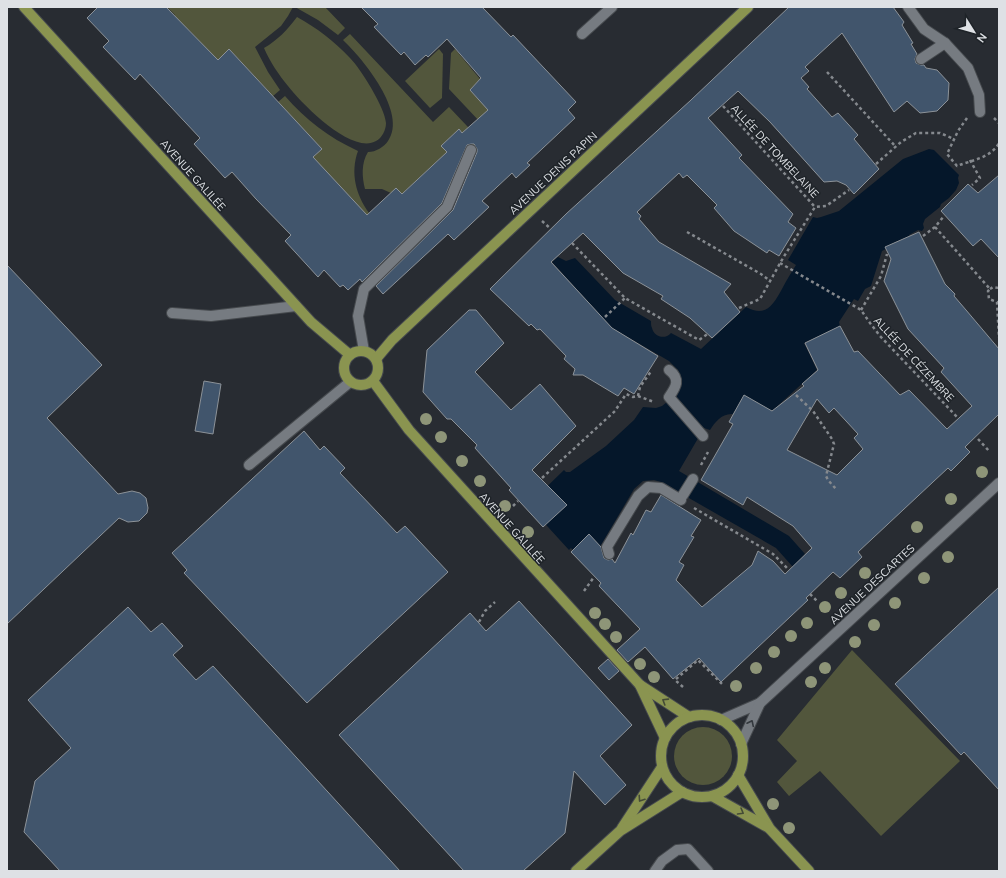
<svg xmlns="http://www.w3.org/2000/svg" width="1006" height="878" viewBox="0 0 1006 878" font-family="Mulish,sans-serif">
<style>
.green{fill:#52563c}
.water{fill:#05172a}
.building{fill:#41556c;stroke:#8c9298;fill-rule:evenodd}
.lines{fill:none;stroke-linecap:round;stroke-linejoin:round}
.minor-casing{stroke:#464a4e;stroke-width:12}
.major-casing{stroke:#464a4e;stroke-width:12}
.path{stroke:#85898e;stroke-width:2.5;stroke-dasharray:3 3;stroke-linecap:butt}
.minor{stroke:#767b81;stroke-width:10}
.major{stroke:#8a9450;stroke-width:10}
.tree{fill:#8e9578}
.oneway{stroke:#444b36}
.oneway2{stroke:#34393e}
.labels{text-anchor:middle;dominant-baseline:central;stroke-width:3;stroke-linejoin:round;paint-order:stroke}
.street-label{font-size:11px;fill:#dee1e5;stroke:#1e2328}
</style>
<rect width="100%" height="100%" fill="#282c32"/>
<g class="green">
<path d="M167 7H293L288 16 281 26 255 47 268 72 280 90 273 96 229 49 213 65 203 45 189 30 172 18 175 15Z"/>
<path d="M295 7H325L345 28 338 35 318 20Z"/>
<path d="M297 17C317 28 334 41 350 58 361 69 385 108 386 123 386 130 382 138 376 141 352 155 302 104 288 86 279 75 270 62 264 48 278 40 287 30 297 17Z"/>
<path d="M350 34 433 122 449 107 503 164 495 172 469 144 470 142 459 129 441 146 447 152 402 194 396 188 391 193 382 189H365C362 177 361 163 368 152 376 152 384 147 388 141 408 113 363 59 343 40Z"/>
<path d="M439 49 443 54 442 98 430 108 405 81Z"/>
<path d="M455 49 480 79 470 90 482 103 486 99 492 106 483 115 497 140 449 89 451 53Z"/>
<path d="M285 96C306 120 328 137 358 151 350 173 356 195 369 213L367 215 305 164 322 149 278 102Z"/>
<path d="M852 650 960 761 881 836 820 771 789 796 777 782 797 761 777 740Z"/>
<circle cx="703" cy="756" r="29"/>
</g>
<path class="water" d="M929 149 934 150 959 175 958 178 959 183 956 190 949 198 941 204 940 207 925 219 923 224 924 228 922 231 918 230 909 235V236L885 247 886 249 882 251 871 286 865 289 858 301 854 299 839 322 840 326 804 343 817 370 772 411 744 395 733 414C722 413 715 422 710 430L704 428 679 471 789 536 805 554 793 567 776 548 661 482 654 480 643 481 634 489 601 545 587 565 571 548 569 550 528 505 564 470 566 472H570L606 446 634 420 643 407 656 408 662 406 676 395 679 391 681 382 678 370 669 361 612 328 552 262 558 257 566 261 575 258 615 300 651 321C651 324 651 326 652 328 654 337 665 340 671 333L701 349 746 307C766 318 773 305 782 289 786 281 791 273 796 265L788 260 813 217 817 218 821 217 839 211 903 159Z"/>
<g class="building">
<path d="M98 7H166L218 60 229 49 322 149 313 157 367 215 396 188 402 194 447 152 441 146 459 129 462 133 488 110 470 90 481 78 447 39 428 57 426 55 415 65 404 52 401 55 374 27 378 24 361 7H482L511 37 513 35 576 102 568 110 575 118 527 163 530 165 516 178 512 173 482 201 489 207 454 240 448 234 383 294 376 286 453 210 477 152V149L474 144H471L467 145 442 203 362 282 360 279 348 290 343 285 340 287 324 270 318 277 285 241 291 235 256 199 232 172 225 178 194 144 200 138 140 74 135 80 103 47 109 41 87 18Z"/>
<path d="M789 7H893L904 22 902 25 913 43 911 44 917 54 915 59 916 63 921 65H924L926 68 937 70 949 83 948 100 937 111 920 113 907 101 894 112 842 33 805 67 809 71 801 78 809 87 807 89 832 117 838 113 858 135 854 139 879 169 854 194 846 185 837 181 824 182 770 122 738 91 708 118 742 155 739 158 793 214 788 222 796 228 779 256 769 250 767 253 734 231 714 208 717 205 687 175 683 178 679 173 637 212 641 216 639 219 659 242 731 284 724 292 740 312 712 338 690 318 661 299 663 296 623 273 583 233 551 262 612 328 658 356 634 394 624 388 618 396 583 375H573L575 369 564 359 566 356 540 329 537 330 531 324 529 326 490 289 566 214 691 100Z"/>
<path d="M999 175V258L981 239 973 246 941 211 968 184 978 193Z"/>
<path d="M919 232 945 284 955 294 954 296 966 310 999 349V414L965 447 970 452 951 471 948 468 858 552 862 557 840 578 833 572 806 598 808 600 721 682 699 658 673 679 645 647 628 662 617 650 640 629 599 586 601 583 571 552 589 534 601 547 604 558 608 560 612 559 615 563 631 533 633 535 646 510 651 512 661 495 701 520 691 536 694 537 679 562 684 565 676 580 702 607 752 565 758 551 773 561 785 574 812 548 793 526 747 497 743 505 701 480 733 424 729 422 744 395 772 411 804 386 802 384 818 370 805 343 840 326 854 352 858 351 900 395 909 390 947 429 972 406 941 372 944 368 908 329 884 281 891 259 885 247ZM817 399 829 413 834 408 858 434 854 438 863 449 837 475 787 450Z"/>
<path d="M7 265 102 365 47 418 118 494 132 491 140 493 146 498 148 508 147 513 139 521 128 522 119 518 7 624Z"/>
<path d="M469 310H476L504 343 475 372 511 410 540 384 576 426 532 470 567 505 543 527 509 490 511 488 475 448 477 445 451 419H447L423 392 427 350Z"/>
<path d="M204 381 221 384 213 434 195 431Z"/>
<path d="M304 431 320 450 324 446 345 468 340 473 397 533 405 526 448 572 307 703 184 573 187 570 172 553Z"/>
<path d="M999 587V790L964 752 961 755 895 684Z"/>
<path d="M519 601 632 725 600 756 626 785 605 805 574 771 565 833 523 871H464L339 735 470 613 486 631Z"/>
<path d="M128 607 151 632 162 623 183 646 173 655 196 680 213 666 400 871H60L24 832 35 781 71 748 28 700Z"/>
<path d="M608 659 619 671 609 680 598 668Z"/>
</g>
<g class="lines">
<defs>
<g id="minor">
<path d="M908 7 924 29 945 43 968 68 979 95 980 112"/>
<path d="M582 34 612 7"/>
<path d="M921 59 945 43"/>
<path d="M172 313 211 316 296 306"/>
<path d="M364 351 358 316 364 289 447 207 471 150"/>
<path d="M669 370C681 379 676 387 669 397L703 436"/>
<path d="M249 465 350 382"/>
<path d="M683 495 693 479"/>
<path d="M609 554 607 547 638 496 648 487 661 488 681 500"/>
<path d="M721 720 760 703 999 483"/>
<path d="M741 744 760 703"/>
<path d="M655 871 662 861 677 850 688 849 708 871"/>
</g>
<g id="major">
<path d="M24 7 311 322 350 355"/>
<circle cx="361" cy="368" r="17"/>
<path d="M376 359 392 340 748 7"/>
<path d="M373 381 409 430 640 685 689 717"/>
<path d="M640 685 665 738"/>
<circle cx="702" cy="756" r="41"/>
<path d="M738 775 770 829 809 871"/>
<path d="M712 796 769 828"/>
<path d="M622 828 662 767"/>
<path d="M576 871 620 831 682 792"/>
</g>
</defs>
<use href="#minor" class="minor-casing"/>
<use href="#major" class="major-casing"/>
<g class="path">
<path d="M827 72 896 147"/>
<path d="M723 106 815 207"/>
<path d="M967 118 958 131 947 154 957 166C972 160 991 158 999 143"/>
<path d="M994 118 999 123"/>
<path d="M970 160 980 178 972 185"/>
<path d="M876 164 901 142 916 133H940L954 139"/>
<path d="M542 221 551 229"/>
<path d="M935 227 990 289 988 291 989 299 997 302 999 338"/>
<path d="M687 232 761 274 770 281"/>
<path d="M923 236 935 227 944 216"/>
<path d="M572 243 625 298 699 340 709 333"/>
<path d="M780 263 861 310 870 323 880 336 957 417"/>
<path d="M990 289 993 287 999 288"/>
<path d="M739 308 760 299 783 258 815 207 826 206 849 190"/>
<path d="M861 310 881 276 887 254"/>
<path d="M605 317 625 298"/>
<path d="M796 395 813 411 832 439 834 444 826 476 828 480 836 489"/>
<path d="M638 396 654 402"/>
<path d="M978 439 990 452"/>
<path d="M701 465 708 452"/>
<path d="M542 478 615 411 626 394 633 397 638 396 640 387 652 370"/>
<path d="M513 506 518 501"/>
<path d="M694 508 773 554 788 569"/>
<path d="M584 591 594 577"/>
<path d="M810 594 818 602"/>
<path d="M479 622 485 611 495 602"/>
<path d="M683 687 675 680 698 660 724 686"/>
</g>
<use href="#minor" class="minor"/>
<use href="#major" class="major"/>
</g>
<g class="tree">
<circle cx="426" cy="419" r="6"/>
<circle cx="441" cy="437" r="6"/>
<circle cx="462" cy="461" r="6"/>
<circle cx="982" cy="472" r="6"/>
<circle cx="480" cy="481" r="6"/>
<circle cx="951" cy="499" r="6"/>
<circle cx="505" cy="506" r="6"/>
<circle cx="917" cy="527" r="6"/>
<circle cx="528" cy="532" r="6"/>
<circle cx="948" cy="557" r="6"/>
<circle cx="865" cy="573" r="6"/>
<circle cx="924" cy="578" r="6"/>
<circle cx="841" cy="593" r="6"/>
<circle cx="895" cy="603" r="6"/>
<circle cx="825" cy="607" r="6"/>
<circle cx="595" cy="613" r="6"/>
<circle cx="807" cy="623" r="6"/>
<circle cx="605" cy="624" r="6"/>
<circle cx="874" cy="625" r="6"/>
<circle cx="791" cy="636" r="6"/>
<circle cx="616" cy="637" r="6"/>
<circle cx="855" cy="642" r="6"/>
<circle cx="774" cy="652" r="6"/>
<circle cx="640" cy="664" r="6"/>
<circle cx="756" cy="668" r="6"/>
<circle cx="825" cy="668" r="6"/>
<circle cx="654" cy="677" r="6"/>
<circle cx="811" cy="682" r="6"/>
<circle cx="736" cy="686" r="6"/>
<circle cx="773" cy="804" r="6"/>
<circle cx="789" cy="828" r="6"/>
</g>
<defs><path id="oneway-chevron" d="M-2-3.5L2.5 0L-2 3.5" fill="none" stroke-width="1.6" stroke-linecap="round" stroke-linejoin="round"/></defs>
<g class="oneway">
<use href="#oneway-chevron" transform="translate(665 701) rotate(-148)"/>
<use href="#oneway-chevron" transform="translate(641 799) rotate(124)"/>
<use href="#oneway-chevron" transform="translate(741 812) rotate(30)"/>
</g>
<use class="oneway2" href="#oneway-chevron" transform="translate(751 723) rotate(-64)"/>
<g class="labels">
<g class="street-label">
<text transform="translate(775 151) rotate(47)">ALLÉE DE TOMBELAINE</text>
<text transform="translate(553 173) rotate(-43)">AVENUE DENIS PAPIN</text>
<text transform="translate(193 175) rotate(48)">AVENUE GALILÉE</text>
<text transform="translate(914 359) rotate(47)">ALLÉE DE CÉZEMBRE</text>
<text transform="translate(512 528) rotate(48)">AVENUE GALILÉE</text>
<text transform="translate(872 584) rotate(-43)">AVENUE DESCARTES</text>
</g>
</g>
<rect width="1006" height="878" fill="none" stroke="#dee1e5" stroke-width="16"/>
<g transform="translate(974 32) rotate(127)" stroke="#1e2328" stroke-width="3" paint-order="stroke">
<path d="M0-3L7 15L0 10L-7 15Z" fill="#dee1e5"/>
<text y="-6" font-size="11" font-weight="bold" text-anchor="middle" fill="#dee1e5">N</text>
</g>
</svg>
